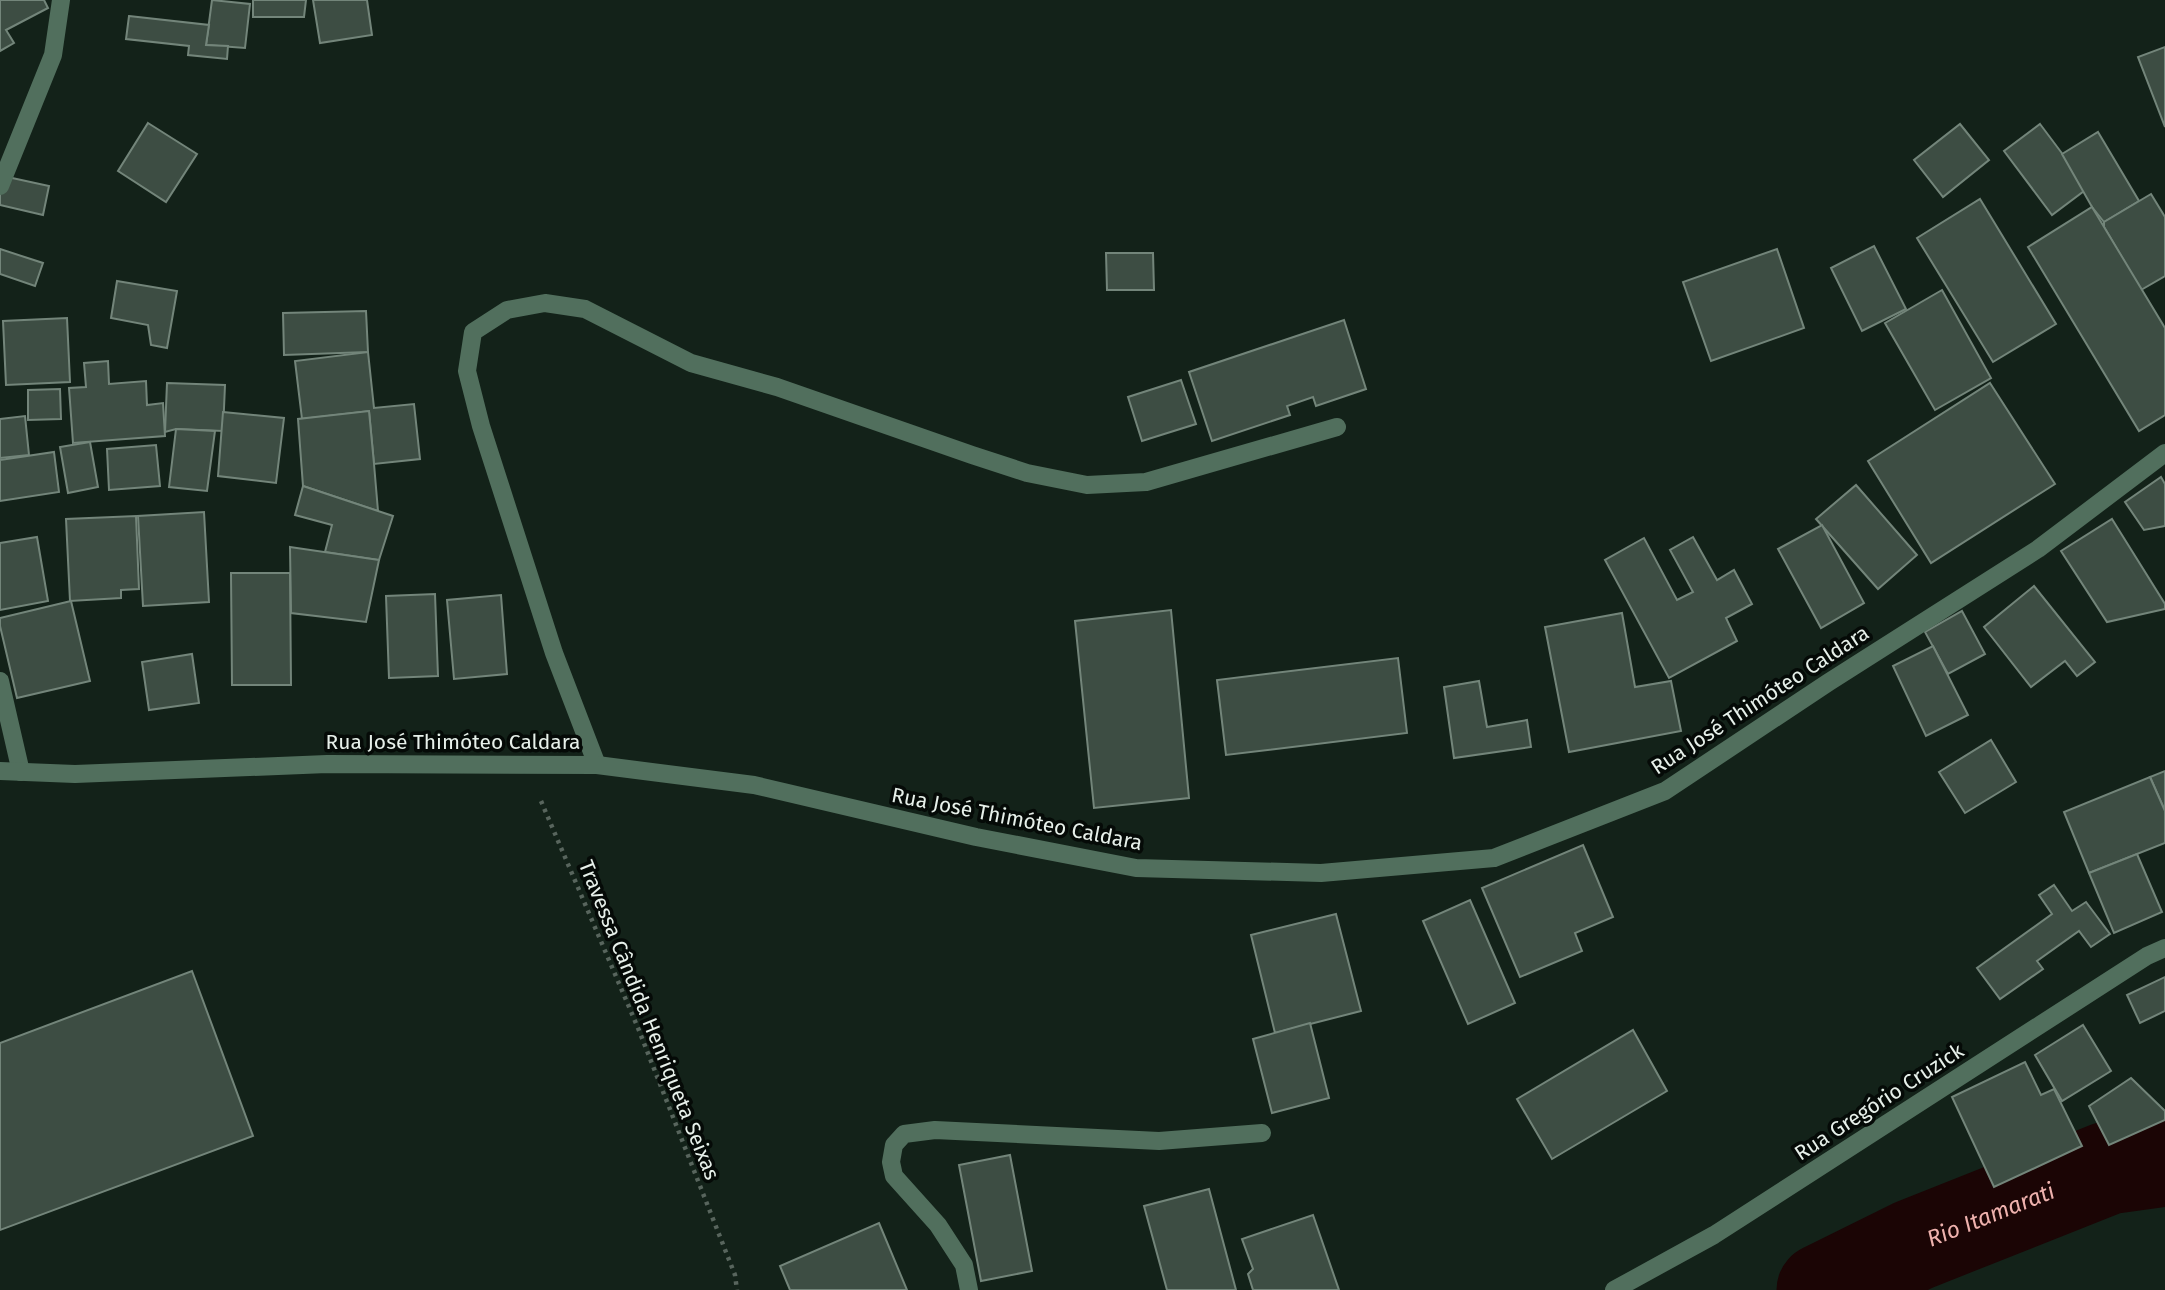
<svg xmlns="http://www.w3.org/2000/svg" width="2165" height="1290" viewBox="0 0 2165 1290" font-family="'Fira Sans',sans-serif">
<style>
.lines{fill:none;stroke-linecap:round;stroke-linejoin:round}
.river{stroke:#1b0505;stroke-width:93}
.building{fill:#3d4d43;stroke:#73857a;stroke-width:2}
.path{stroke:#58655d;stroke-width:4.5;stroke-dasharray:3.5 5;stroke-linecap:butt}
.minor{stroke:#516f5d;stroke-width:18}
.labels{text-anchor:middle;dominant-baseline:central;stroke-width:7;stroke-linejoin:round;paint-order:stroke}
.street-label{font-size:21px;fill:#e7f0ea;stroke:#050a07}
.water-label{font-size:23px;font-style:italic;fill:#efb2ae;stroke:#050a07}
</style>
<rect width="100%" height="100%" fill="#132219"/>
<g class="lines">
<path class="river" id="s1" d="M1823 1290 1914 1245 2108 1168 2165 1160"/>
</g>
<g class="building">
<path d="M0 0H44L48 8 6 30 14 43 0 51Z"/>
<path d="M212 0 250 4 245 48 206 45Z"/>
<path d="M253 0H306L304 17H253Z"/>
<path d="M313 0H367L372 35 320 43Z"/>
<path d="M129 16 209 25 206 45 228 46 227 59 188 55 189 46 126 39Z"/>
<path d="M2165 47V127L2138 57Z"/>
<path d="M148 123 197 154 166 202 118 171Z"/>
<path d="M1960 124 1989 160 1943 197 1914 160Z"/>
<path d="M2040 124 2088 188 2052 215 2004 151Z"/>
<path d="M2098 132 2139 201 2104 222 2092 207 2062 154Z"/>
<path d="M3 176 49 186 43 215 0 205V191Z"/>
<path d="M2151 194 2165 217V276L2141 290 2104 227V222Z"/>
<path d="M1980 199 2056 324 1993 362 1917 238Z"/>
<path d="M2092 207 2165 328V415L2139 431 2028 247Z"/>
<path d="M1874 246 1906 309 1862 331 1831 268Z"/>
<path d="M0 249 43 263 35 286 0 274Z"/>
<path d="M1777 249 1804 328 1711 361 1683 282Z"/>
<path d="M1106 253H1153L1154 290H1107Z"/>
<path d="M117 281 177 291 167 348 151 345 148 325 111 318Z"/>
<path d="M1942 290 1991 378 1935 410 1885 323Z"/>
<path d="M366 311 368 352 284 355 283 313Z"/>
<path d="M67 318 70 382 6 385 3 321Z"/>
<path d="M1344 320 1366 389 1316 406 1313 397 1287 406 1290 415 1212 441 1189 372Z"/>
<path d="M368 352 374 408 414 404 420 459 374 464 369 411 302 419 295 361Z"/>
<path d="M108 361 109 384 146 381 147 405 163 403 165 436 73 443 69 388 86 387 84 363Z"/>
<path d="M1181 380 1196 424 1142 441 1128 397Z"/>
<path d="M167 383 225 385 223 431 176 429 165 432Z"/>
<path d="M1990 383 2055 484 1931 563 1868 461Z"/>
<path d="M60 389 61 419 28 420V390Z"/>
<path d="M369 411 374 464 378 511 303 486 298 419Z"/>
<path d="M223 412 284 418 276 483 218 476Z"/>
<path d="M25 416 29 455 0 458V419Z"/>
<path d="M176 429 215 431 207 491 169 487Z"/>
<path d="M90 442 98 487 68 493 60 447Z"/>
<path d="M156 445 160 486 109 490 107 449Z"/>
<path d="M54 452 59 492 0 501V460Z"/>
<path d="M2161 477 2165 484V526L2144 530 2125 502Z"/>
<path d="M1856 485 1917 555 1878 589 1816 519Z"/>
<path d="M303 486 393 516 379 560 325 552 332 525 295 515Z"/>
<path d="M204 512 209 602 143 606 138 516Z"/>
<path d="M136 516 139 589 121 590V598L70 601 66 519Z"/>
<path d="M2112 519 2165 604V609L2107 622 2061 551Z"/>
<path d="M1822 525 1864 603 1821 628 1778 549Z"/>
<path d="M37 537 48 601 0 610V543Z"/>
<path d="M1693 537 1717 580 1734 570 1752 604 1726 618 1737 641 1669 678 1605 560 1644 538 1677 600 1693 592 1670 550Z"/>
<path d="M290 547 379 560 366 622 291 613Z"/>
<path d="M231 573H290L291 685H232Z"/>
<path d="M2034 586 2095 662 2077 676 2065 661 2031 687 1984 627Z"/>
<path d="M435 594 438 676 389 678 386 596Z"/>
<path d="M501 595 507 674 454 679 447 600Z"/>
<path d="M71 601 90 681 17 698 0 626V618Z"/>
<path d="M1171 610 1189 798 1094 808 1075 621Z"/>
<path d="M1962 611 1985 654 1948 674 1925 632Z"/>
<path d="M1622 613 1635 687 1671 681 1681 731 1569 752 1545 627Z"/>
<path d="M1933 646 1968 715 1926 736 1893 666Z"/>
<path d="M192 654 199 703 149 710 142 662Z"/>
<path d="M1398 658 1407 733 1226 755 1217 680Z"/>
<path d="M1479 681 1487 727 1527 720 1531 747 1454 758 1444 687Z"/>
<path d="M1991 740 2016 782 1965 813 1939 772Z"/>
<path d="M2165 771V811L2150 777Z"/>
<path d="M2150 777 2165 811V843L2089 873 2064 812Z"/>
<path d="M1583 845 1613 917 1575 933 1582 951 1520 977 1482 888Z"/>
<path d="M2137 854 2162 912 2114 933 2089 873Z"/>
<path d="M2054 885 2072 911 2086 902 2110 934 2091 947 2079 931 2037 961 2043 969 2000 999 1977 968 2052 914 2039 895Z"/>
<path d="M1470 900 1515 1003 1468 1024 1423 921Z"/>
<path d="M1336 914 1361 1011 1275 1033 1251 935Z"/>
<path d="M192 971 253 1136 0 1230V1043Z"/>
<path d="M2165 977V1011L2140 1023 2127 995Z"/>
<path d="M1310 1023 1329 1098 1272 1113 1253 1039Z"/>
<path d="M2083 1025 2111 1071 2062 1101 2035 1055Z"/>
<path d="M1633 1030 1667 1091 1552 1159 1517 1099Z"/>
<path d="M2025 1062 2041 1095 2054 1089 2082 1146 1994 1187 1952 1097Z"/>
<path d="M2131 1078 2165 1111V1120L2109 1145 2089 1106Z"/>
<path d="M1010 1155 1032 1271 981 1281 959 1165Z"/>
<path d="M1209 1189 1236 1290H1167L1144 1206Z"/>
<path d="M1313 1215 1339 1290H1253L1248 1274 1253 1269 1242 1239Z"/>
<path d="M879 1223 907 1290H790L780 1266Z"/>
</g>
<g class="lines">
<path class="path" d="M541 801 638 1028 735 1275 737 1290"/>
<g class="minor">
<path d="M0 186 53 55 61 0"/>
<path d="M0 681 21 772"/>
<path d="M597 765 554 653 481 426 467 371 473 332 507 310 545 303 585 309 691 363 777 387 972 455 1027 473 1087 485 1146 482 1337 427"/>
<path d="M0 771 75 774 327 764 597 765 754 785 976 837 1136 868 1321 873 1494 858 1665 791 1829 682 2038 549 2165 453"/>
<path d="M969 1290 964 1265 938 1225 894 1176 891 1162 894 1145 904 1134 935 1130 1159 1141 1262 1133"/>
<path d="M1614 1290 1714 1235 2147 956 2165 948"/>
</g>
</g>
<g class="labels">
<g class="street-label">
<text transform="translate(1760 700) rotate(-33)">Rua José Thimóteo Caldara</text>
<text x="453" y="742">Rua José Thimóteo Caldara</text>
<text transform="translate(1017 819) rotate(11)">Rua José Thimóteo Caldara</text>
<text transform="translate(649 1020) rotate(68)">Travessa Cândida Henriqueta Seixas</text>
<text transform="translate(1879 1102) rotate(-33)">Rua Gregório Cruzick</text>
</g>
<g class="water-label">
<text stroke="none"><textPath href="#s1" startOffset="184">Rio Itamarati</textPath></text>
</g>
</g>
</svg>
